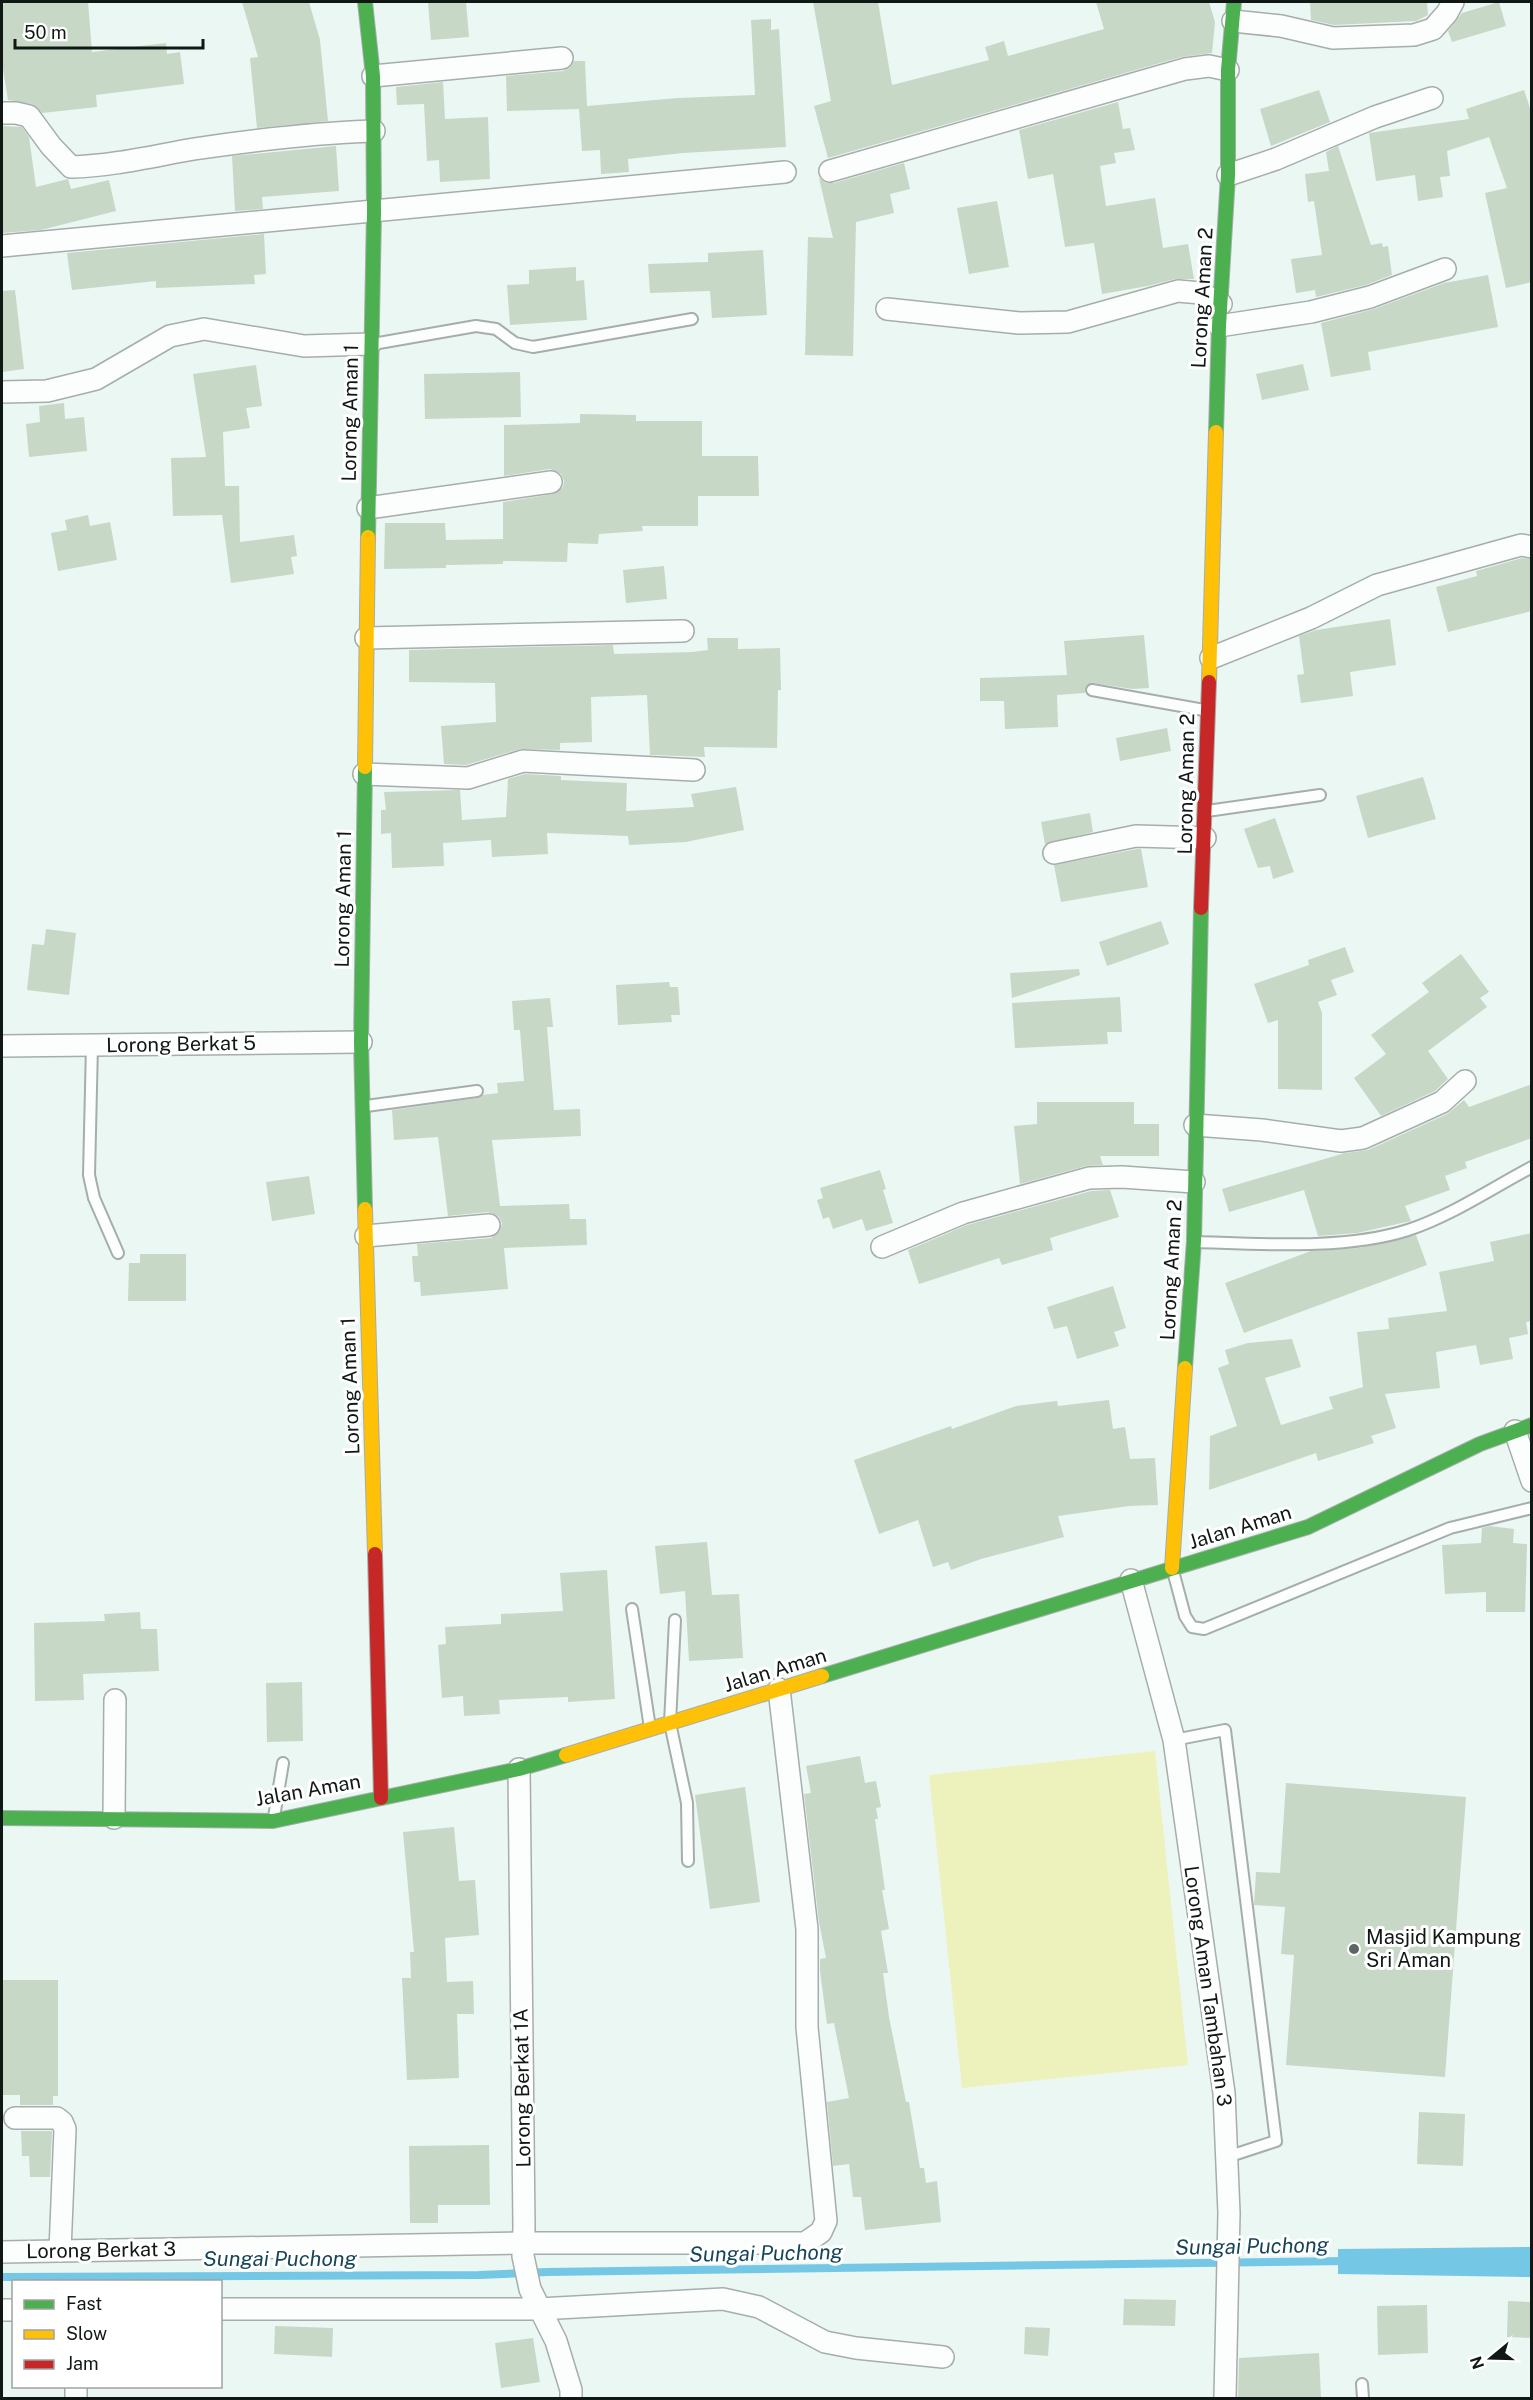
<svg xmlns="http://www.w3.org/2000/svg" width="1533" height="2400" viewBox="0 0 1533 2400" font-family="'Public Sans',sans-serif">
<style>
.green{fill:#edf2bc}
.water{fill:#75c7e6}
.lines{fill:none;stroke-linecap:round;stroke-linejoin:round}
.stream{stroke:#75c7e6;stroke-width:8}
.building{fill:#c8d8c7}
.lane-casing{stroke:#a5aeaa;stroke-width:14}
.street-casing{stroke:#a5aeaa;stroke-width:24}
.fast-casing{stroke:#a5aeaa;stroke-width:16}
.slow-casing{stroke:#a5aeaa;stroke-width:16}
.jam-casing{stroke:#a5aeaa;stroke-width:16}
.lane{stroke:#fcfefd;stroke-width:10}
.street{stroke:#fcfefd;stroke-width:21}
.fast{stroke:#4caf50;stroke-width:14}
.slow{stroke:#ffc107;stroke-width:14}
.jam{stroke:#c62828;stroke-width:14}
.poi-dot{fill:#5d6662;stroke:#fff;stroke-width:2}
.labels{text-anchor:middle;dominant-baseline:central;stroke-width:6;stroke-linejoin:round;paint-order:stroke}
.street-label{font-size:20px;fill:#101815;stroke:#fff}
.poi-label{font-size:20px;fill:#101815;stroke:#fff;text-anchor:start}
.water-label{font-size:21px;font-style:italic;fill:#164559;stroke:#fff}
</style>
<rect width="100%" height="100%" fill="#ebf7f2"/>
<path class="green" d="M1155 1751 1188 2065 962 2088 929 1775Z"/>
<path class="water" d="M1531 2247V2277L1338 2274V2249Z"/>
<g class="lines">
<path class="stream" d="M2 2277 479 2275 547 2272 1347 2261"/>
</g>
<g class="building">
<path d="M2 2H88L92 52 166 43 167 54 180 52 184 84 96 95 97 107 42 113 32 104 8 100 2 63Z"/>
<path d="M242 2H309L320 40 328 121 257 128 250 58 258 57Z"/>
<path d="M428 2H466L469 37 431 40Z"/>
<path d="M813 2H878L892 85 989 60 985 47 1004 41 1008 56 1104 29 1096 2H1209L1215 22 1212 53 1181 57 828 158 814 106 831 101Z"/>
<path d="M1310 2H1427L1428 15 1416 21 1334 25 1311 20Z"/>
<path d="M1499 2 1506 26 1452 42 1448 31 1462 13Z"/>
<path d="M771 19V30L779 29 786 147 683 153 628 159 629 172 601 174 600 150 582 151 579 109 507 111 506 76 563 71 570 68 574 61H585L587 106 678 98 755 95 751 20Z"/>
<path d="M443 82 445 119 488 117 490 179 440 182 439 160 427 161 424 104 397 105 396 87Z"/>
<path d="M1319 90 1330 122 1271 146 1260 109Z"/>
<path d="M1524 90 1532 114V282L1506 288 1485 193 1507 188 1489 137 1447 151 1450 176 1440 177 1443 197 1418 201 1415 175 1376 181 1369 133 1469 119 1466 109Z"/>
<path d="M1118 102 1123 129 1130 128 1135 150 1114 153 1116 163 1100 166 1106 206 1155 198 1163 248 1188 244 1194 279H1175L1148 286 1102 294 1094 243 1065 247 1053 174 1028 179 1019 130Z"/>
<path d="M2 126 22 127 29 137 36 187 68 179 71 189 109 180 116 211 41 230 2 233Z"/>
<path d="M336 146 339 191 262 197 263 209 235 211 232 156Z"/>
<path d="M1338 146 1371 245 1382 243 1383 247 1388 246 1392 275 1366 285 1316 297 1315 290 1296 293 1291 259 1322 255 1314 201 1308 202 1305 174 1329 171 1326 152Z"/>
<path d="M904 163 910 189 890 194 894 213 856 222 853 356 805 355 808 237 833 238 819 178 826 183H834Z"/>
<path d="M997 201 1009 267 969 274 957 208Z"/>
<path d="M264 234 266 274 254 275 255 284 156 288V281L72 290 67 253Z"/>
<path d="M763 250 767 315 712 318 710 291 650 293 648 264 708 262V253Z"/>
<path d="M576 267V281L584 280 587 320 510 325 507 285 529 284V270Z"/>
<path d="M1488 275 1498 327 1368 352 1371 370 1331 377 1321 323 1374 309 1444 283Z"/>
<path d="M15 290 24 369 2 372V291Z"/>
<path d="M1303 364 1309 390 1262 400 1256 374Z"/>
<path d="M256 365 262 406 246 408 250 428 223 432 225 486H239L240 542 294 535 297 556 291 557 294 574 231 583 222 515 173 516 171 458 206 457 193 374Z"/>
<path d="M520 372 521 417 425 419 424 374Z"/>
<path d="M64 403 65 419 84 417 87 451 29 457 26 424 40 422 39 406Z"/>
<path d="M580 414 636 415V421H702V456H758L759 496H698V526H642L643 531 599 534 598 544 568 543 567 562 503 561V564L446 565V568L384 569 385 523H445L446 540 503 539V502L553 494 563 487 564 481 561 474 550 469 504 476V425L580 423Z"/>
<path d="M88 515 90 526 110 522 117 560 58 571 51 533 67 530 65 520Z"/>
<path d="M1522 558 1532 559V611L1448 632 1436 587 1477 576 1476 571Z"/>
<path d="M664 566 667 599 626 603 623 570Z"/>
<path d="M1390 619 1396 665 1350 672 1353 696 1301 703 1297 675 1304 674 1299 636 1316 630Z"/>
<path d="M1144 635 1149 688 1132 689 1093 683 1086 686 1085 693 1057 695 1058 727 1005 729 1004 701H980V678L1067 675 1064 641Z"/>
<path d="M707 638H738V649L780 648 781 690H778L777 748 704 747 705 757 650 755 647 695 591 697 592 742 560 743V750L520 749 466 765 444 764 441 726 496 722 495 683 409 682V650L613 645 614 654 692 652 708 650Z"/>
<path d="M1167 728 1171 751 1120 761 1116 738Z"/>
<path d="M525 774 561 776V780L627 783 626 811 694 807 691 794 736 787 744 830 686 842 629 845 628 836 547 833 548 854 492 857 491 840 443 843 444 866 392 868 391 833 381 834V810H386L384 792 460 790 462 820 506 817 508 779Z"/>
<path d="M1423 777 1436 819 1368 838 1356 796Z"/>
<path d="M1090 813 1093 832 1045 844 1041 822Z"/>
<path d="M1275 818 1294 872 1273 879 1270 866 1258 868 1244 829Z"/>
<path d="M1137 849H1141L1148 887 1061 902 1054 865Z"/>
<path d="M1161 921 1169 944 1107 966 1099 942Z"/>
<path d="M46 929 76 933 69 995 27 990 32 944 44 945Z"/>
<path d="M1345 947 1354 972 1331 980 1337 995 1318 1002 1322 1013V1090L1278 1089V1020L1268 1023 1254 984 1309 965 1308 960Z"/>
<path d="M1461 954 1489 992 1480 998 1487 1007 1428 1051 1448 1079 1435 1091 1381 1116 1354 1078 1386 1054 1371 1035 1429 992 1422 983Z"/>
<path d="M1079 969 1080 975 1012 998 1010 973Z"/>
<path d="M669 982 670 987H678L680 1015H671L672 1022 618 1025 616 985Z"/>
<path d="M1120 997 1122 1032H1107L1108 1044 1015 1048 1012 1003Z"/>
<path d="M550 998 553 1027H547L554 1110 580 1109 581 1136 492 1140 500 1206 569 1204 570 1219H586L587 1245 504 1248 508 1289 421 1296 420 1282H414L412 1256H418L417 1244 491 1238 500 1231 502 1223 499 1217 488 1212 448 1216 438 1137 394 1140 392 1110 478 1098 483 1095 498 1093 497 1083 524 1081 520 1030H514L512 1001Z"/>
<path d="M1532 1084V1138L1465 1162 1467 1168 1445 1176 1450 1190 1405 1206 1411 1221 1357 1233 1318 1236 1304 1190 1229 1212 1222 1189 1345 1153 1368 1150 1447 1114 1464 1100 1469 1107Z"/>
<path d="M1037 1102H1134V1124H1159V1156H1100L1103 1165 1086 1166 1020 1184 1014 1126 1037 1124Z"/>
<path d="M880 1170 886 1189 883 1190 893 1223 866 1231 862 1219 833 1229 829 1217 823 1219 817 1200 823 1198 820 1188Z"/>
<path d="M309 1176 315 1214 272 1221 266 1182Z"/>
<path d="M1110 1190 1119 1217 1050 1238 1053 1250 1002 1265 999 1258 919 1284 908 1250 967 1225 1091 1191Z"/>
<path d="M1532 1233V1321L1526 1322 1528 1334 1509 1338 1513 1359 1480 1365 1476 1345 1436 1352 1440 1388 1385 1394 1396 1428 1371 1436 1374 1443 1318 1461 1316 1453 1209 1490 1210 1436 1237 1426 1218 1368 1229 1364 1225 1350 1248 1343 1292 1339 1301 1367 1265 1378 1281 1425 1333 1409 1329 1397 1363 1387 1357 1332 1389 1329 1388 1318 1447 1311 1439 1272 1494 1261 1490 1242Z"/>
<path d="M1416 1235 1427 1265 1244 1333 1225 1283 1311 1251 1359 1248Z"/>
<path d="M140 1254H186V1301H128L129 1263H140Z"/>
<path d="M1113 1286 1126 1328 1114 1332 1119 1346 1077 1359 1067 1326 1054 1329 1047 1307Z"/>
<path d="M1109 1400 1113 1429 1125 1427 1130 1459 1155 1458 1158 1505 1129 1506 1058 1516 1064 1537 981 1559 951 1570 948 1562 933 1567 918 1520 879 1534 854 1460 951 1426 952 1429 1016 1406 1057 1401 1058 1406Z"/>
<path d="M1490 1526 1514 1529 1513 1543 1527 1544 1525 1612H1486V1592L1445 1594 1442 1545 1481 1543 1482 1528Z"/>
<path d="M707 1542 712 1595 739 1594 743 1658 689 1661 685 1591 660 1594 655 1546Z"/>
<path d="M607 1570 615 1699 568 1702V1697L499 1700 500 1714 464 1716 463 1696 442 1698 438 1645 446 1644 445 1627 501 1624V1614L563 1611 560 1573Z"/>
<path d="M140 1612 141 1629H157L159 1671 83 1674 84 1700 35 1701 34 1623 105 1621 104 1614Z"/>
<path d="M302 1682 303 1741 267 1742 266 1683Z"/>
<path d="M860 1756 865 1783 876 1781 881 1807 876 1808 878 1819H875L885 1890H882L889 1929 881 1931 888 1973H883L889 2017 906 2102H909L920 2168H924L926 2183 937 2181 941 2222 865 2230 861 2197H853L849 2164 833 2166 827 2102 849 2098 834 2023 827 2024 820 1971V1959L826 1958 819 1922 804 1794 811 1793 806 1766Z"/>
<path d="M1286 1783 1466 1797 1445 2077 1286 2065 1294 1955 1281 1954 1285 1907 1254 1905 1256 1872 1280 1873Z"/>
<path d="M745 1787 760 1902 710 1909 695 1795Z"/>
<path d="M454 1827 459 1881 475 1880 479 1935 445 1938 447 1982 473 1981 474 2014H457L459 2078 407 2080 402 1978H411L410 1952H414L403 1832Z"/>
<path d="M2 1980H58V2096H53V2105H20V2095H3Z"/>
<path d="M1419 2112 1465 2114 1463 2166 1417 2164Z"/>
<path d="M21 2131H52L50 2177H30L29 2156H22Z"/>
<path d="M489 2145 490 2205H438V2223H410L409 2146Z"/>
<path d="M1124 2299 1176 2300 1175 2326 1123 2325Z"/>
<path d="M1508 2301 1532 2302V2338L1507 2337Z"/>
<path d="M1427 2305 1428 2353 1378 2355 1377 2306Z"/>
<path d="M275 2326 333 2328 332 2357 274 2354Z"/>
<path d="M1025 2327 1050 2328 1048 2356 1024 2354Z"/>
<path d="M533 2338 540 2382 501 2388 495 2343Z"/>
<path d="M1319 2353 1321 2398H1238L1239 2358Z"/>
</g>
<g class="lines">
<defs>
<g id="lane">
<path d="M373 344 476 326 496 329 515 343 533 347 692 319"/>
<path d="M1092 690 1204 710"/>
<path d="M1207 811 1320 795"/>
<path d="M92 1045 89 1175 94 1198 118 1253"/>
<path d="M366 1106 477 1091"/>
<path d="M1197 1242C1262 1244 1346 1250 1408 1230 1451 1216 1492 1188 1532 1167"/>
<path d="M1173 1571 1185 1616 1192 1627 1204 1629 1450 1528 1532 1508"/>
<path d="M632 1609 650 1728"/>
<path d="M675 1620 670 1723 687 1803 688 1861"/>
<path d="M1174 1740 1225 1730 1276 2141 1227 2157"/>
<path d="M274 1817 283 1763"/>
<path d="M1362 2384 1363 2398"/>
</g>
<g id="street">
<path d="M1233 21 1281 26 1333 38 1414 35 1433 29 1447 13 1453 2"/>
<path d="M373 76 562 58"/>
<path d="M2 113H16L29 116 51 146 71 167C113 166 153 156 194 149 254 140 313 133 374 131"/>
<path d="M830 171 1185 69 1209 66 1228 70"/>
<path d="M1228 175 1276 159 1375 117 1432 98"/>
<path d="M2 246 785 172"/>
<path d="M887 309 1019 323 1068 322 1178 291 1201 293 1221 304"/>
<path d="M1219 326 1311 312 1370 297 1445 269"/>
<path d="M2 392 47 391 96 379 170 336 204 329 304 346 370 344"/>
<path d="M368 508 551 482"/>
<path d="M366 638 683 631"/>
<path d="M1211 658 1311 618 1377 585 1521 545 1532 547"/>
<path d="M364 774 468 778 523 761 694 770"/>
<path d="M1054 853 1136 836 1205 838"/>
<path d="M2 1046 361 1042"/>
<path d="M1195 1125 1262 1130 1341 1141 1363 1138 1442 1102 1465 1081"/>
<path d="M366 1236 489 1225"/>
<path d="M882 1247 963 1213 1089 1178 1122 1177 1194 1182"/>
<path d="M1515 1431 1532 1481"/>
<path d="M1131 1580 1174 1740 1224 2093 1229 2213 1225 2398"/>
<path d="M519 1769 524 2227 523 2256 530 2289 556 2341 571 2390V2398"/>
<path d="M114 1818 115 1700"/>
<path d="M15 2118H57L62 2122 65 2129 60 2251"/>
<path d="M2 2252 524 2243H805L821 2232 826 2221 807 2027V1929L779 1689"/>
<path d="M220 2309H539L723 2299 759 2307 825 2342 856 2348 943 2357"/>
<path d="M2 2310H14"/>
<path d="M76 2398V2386"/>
</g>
<g id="fast">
<path d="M365 2 373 76 374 212 368 537"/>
<path d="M1216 432 1219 326 1228 175V70L1234 2"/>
<path d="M365 767 361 1042 365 1209"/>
<path d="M1185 1368 1194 1241 1201 908"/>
<path d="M822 1676 1308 1527 1480 1444 1532 1425"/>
<path d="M2 1818 273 1821 519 1769 566 1755"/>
</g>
<g id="slow">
<path d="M1209 682 1216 432"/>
<path d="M365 767 368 537"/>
<path d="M365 1209 375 1554"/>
<path d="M1172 1568 1185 1368"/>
<path d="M566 1755 822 1676"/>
</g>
<g id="jam">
<path d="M1201 908 1209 682"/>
<path d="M375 1554 381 1798"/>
</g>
</defs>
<use href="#lane" class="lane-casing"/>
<use href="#street" class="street-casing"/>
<use href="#fast" class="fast-casing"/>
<use href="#slow" class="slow-casing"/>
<use href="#jam" class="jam-casing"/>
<use href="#lane" class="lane"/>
<use href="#street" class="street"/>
<use href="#fast" class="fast"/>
<use href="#slow" class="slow"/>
<use href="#jam" class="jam"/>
</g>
<circle class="poi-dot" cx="1354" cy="1949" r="6"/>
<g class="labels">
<g class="street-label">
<text transform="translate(1202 298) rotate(-87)">Lorong Aman 2</text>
<text transform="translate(350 413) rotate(-89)">Lorong Aman 1</text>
<text transform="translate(1186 784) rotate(-89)">Lorong Aman 2</text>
<text transform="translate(343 899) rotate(-89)">Lorong Aman 1</text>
<text transform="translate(181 1044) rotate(-1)">Lorong Berkat 5</text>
<text transform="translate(1171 1270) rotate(-87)">Lorong Aman 2</text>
<text transform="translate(350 1386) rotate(-92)">Lorong Aman 1</text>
<text transform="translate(1240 1527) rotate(-17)">Jalan Aman</text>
<text transform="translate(775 1670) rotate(-17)">Jalan Aman</text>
<text transform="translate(308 1790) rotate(-10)">Jalan Aman</text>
<text transform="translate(1208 1986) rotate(82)">Lorong Aman Tambahan 3</text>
<text transform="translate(522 2088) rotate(-91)">Lorong Berkat 1A</text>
<text transform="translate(101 2250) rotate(-1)">Lorong Berkat 3</text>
</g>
<g class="poi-label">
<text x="1366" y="1937">Masjid Kampung<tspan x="1366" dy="23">Sri Aman</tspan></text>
</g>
<g class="water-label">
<text transform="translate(1252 2246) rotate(-1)">Sungai Puchong</text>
<text transform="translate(766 2253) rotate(-1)">Sungai Puchong</text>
<text x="280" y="2258">Sungai Puchong</text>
</g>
</g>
<rect width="1533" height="2400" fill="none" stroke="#101815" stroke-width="6"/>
<rect x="12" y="2280" width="210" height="108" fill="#ffffff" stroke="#9fa3a1" stroke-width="1.5"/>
<rect x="24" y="2300" width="30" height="9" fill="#4caf50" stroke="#9fa3a1" stroke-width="1.5"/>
<text x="66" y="2310" font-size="18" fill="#101815">Fast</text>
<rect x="24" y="2330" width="30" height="9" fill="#ffc107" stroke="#9fa3a1" stroke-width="1.5"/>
<text x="66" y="2340" font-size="18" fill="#101815">Slow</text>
<rect x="24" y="2360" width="30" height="9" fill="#c62828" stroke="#9fa3a1" stroke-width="1.5"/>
<text x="66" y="2370" font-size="18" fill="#101815">Jam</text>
<g transform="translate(1491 2358) rotate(251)" stroke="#ffffff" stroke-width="4.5" paint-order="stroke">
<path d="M0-4.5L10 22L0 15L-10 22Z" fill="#101815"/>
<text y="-9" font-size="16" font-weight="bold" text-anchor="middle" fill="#101815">N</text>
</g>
<path d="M15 39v9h188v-9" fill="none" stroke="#101815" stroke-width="3"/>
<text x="24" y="39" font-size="18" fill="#101815" stroke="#ffffff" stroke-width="4.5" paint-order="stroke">50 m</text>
</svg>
